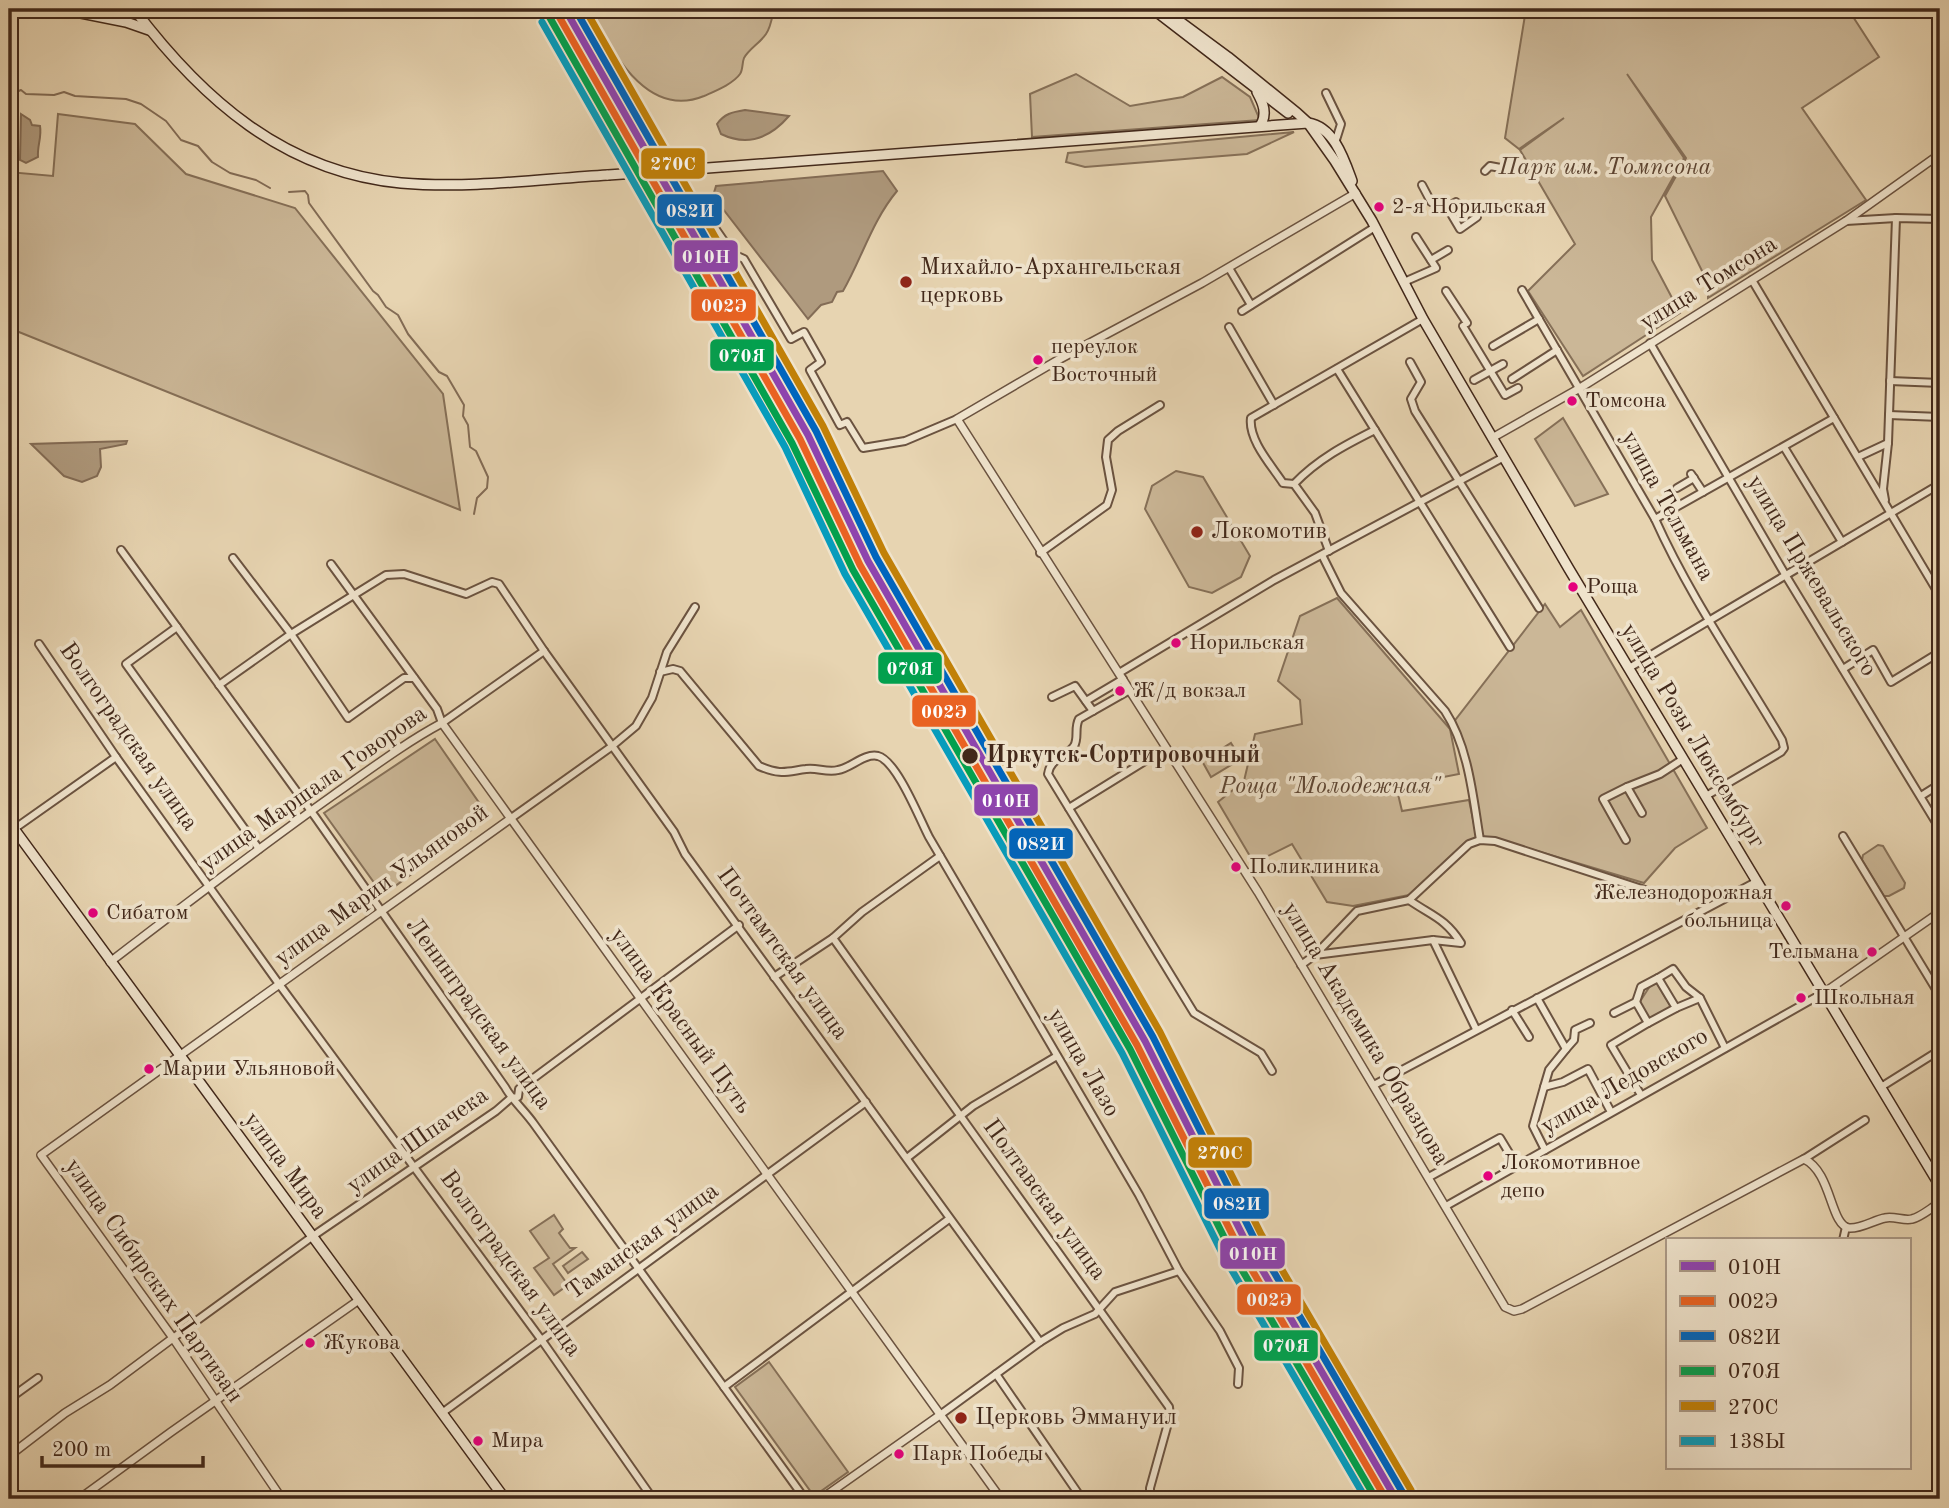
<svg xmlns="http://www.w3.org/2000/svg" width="1949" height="1508" viewBox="0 0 1949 1508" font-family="'Old Standard TT',serif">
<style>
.green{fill:#cbb797;stroke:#867058;stroke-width:2}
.water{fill:#af9a7e;stroke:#836c56;stroke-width:2}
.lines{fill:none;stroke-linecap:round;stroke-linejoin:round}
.stream{stroke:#836c56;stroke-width:2}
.minor-casing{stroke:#6b5340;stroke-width:10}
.tertiary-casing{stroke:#6b5340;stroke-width:10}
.secondary-casing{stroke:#42281a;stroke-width:12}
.minor{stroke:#efe3cc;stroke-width:6}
.tertiary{stroke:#efe3cc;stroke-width:7}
.secondary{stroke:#efe3cc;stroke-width:9}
.rail{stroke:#42281a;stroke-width:2;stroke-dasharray:12 12;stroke-linecap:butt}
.secondary-bridge-casing{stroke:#42281a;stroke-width:12;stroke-linecap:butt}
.secondary-bridge{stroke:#efe3cc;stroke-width:9}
.rail-1-casing{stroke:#efe3cc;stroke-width:12}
.rail-2-casing{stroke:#efe3cc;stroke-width:12}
.rail-3-casing{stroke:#efe3cc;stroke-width:12}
.rail-4-casing{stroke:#efe3cc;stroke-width:12}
.rail-5-casing{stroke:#efe3cc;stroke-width:12}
.rail-6-casing{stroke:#efe3cc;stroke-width:12}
.rail-1{stroke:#8e44ad;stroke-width:7}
.rail-2{stroke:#e96222;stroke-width:7}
.rail-3{stroke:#0065bd;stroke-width:7}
.rail-4{stroke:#03a04e;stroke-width:7}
.rail-5{stroke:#c18008;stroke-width:7}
.rail-6{stroke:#079cbc;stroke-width:7}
.bus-dot{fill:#e5007d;stroke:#efe3cc;stroke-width:2.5}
.poi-dot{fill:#8f2418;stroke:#efe3cc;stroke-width:2.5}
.stop-dot{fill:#42281a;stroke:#efe3cc;stroke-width:2.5}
.labels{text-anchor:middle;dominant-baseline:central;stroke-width:7;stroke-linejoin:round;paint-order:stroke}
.bus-label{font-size:22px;fill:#42281a;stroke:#efe3cc;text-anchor:start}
.park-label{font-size:24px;font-style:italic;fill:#5d4533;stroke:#efe3cc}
.poi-label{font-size:24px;fill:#42281a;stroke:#efe3cc;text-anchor:start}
.street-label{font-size:24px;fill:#42281a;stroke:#efe3cc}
.stop-label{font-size:24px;font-weight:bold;fill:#42281a;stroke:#efe3cc;text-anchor:start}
.line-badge{stroke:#efe3cc;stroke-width:2.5}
.badge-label{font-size:19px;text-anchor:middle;font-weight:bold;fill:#fff}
</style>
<rect width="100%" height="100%" fill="#e7d4b1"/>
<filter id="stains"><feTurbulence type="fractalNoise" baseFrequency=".00286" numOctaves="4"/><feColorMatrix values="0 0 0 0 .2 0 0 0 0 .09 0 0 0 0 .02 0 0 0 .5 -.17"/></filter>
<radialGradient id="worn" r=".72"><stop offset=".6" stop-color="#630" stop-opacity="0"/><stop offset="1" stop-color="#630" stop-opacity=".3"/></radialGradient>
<g class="green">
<path d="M588 9H774C772 17 771 27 766 34 760 43 749 49 744 58 742 63 743 70 740 74 733 84 715 91 704 96 646 120 612 50 588 9Z"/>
<path d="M1526 9H1848L1879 57 1802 108 1866 200 1708 298V283L1665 196 1686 158 1627 74 1684 158 1651 217 1652 260 1680 313 1583 376 1528 291 1575 244 1520 150 1564 118 1519 149 1505 138Z"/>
<path d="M1076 74 1130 106 1183 97 1222 77 1250 97 1260 120 1032 137 1030 94Z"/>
<path d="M58 114 135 124 186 174 295 208 443 394 460 510 9 328V172L53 176Z"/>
<path d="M1294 132 1247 154 1085 167 1066 162 1068 153Z"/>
<path d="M1563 418 1608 494 1575 506 1535 439Z"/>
<path d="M1176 471 1203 477 1250 556 1241 577 1212 593 1189 587 1145 509 1152 486Z"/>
<path d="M1337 598 1450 729 1459 774 1408 784 1398 794 1402 811 1469 800 1477 839 1467 842 1409 895 1353 906 1327 902 1292 844 1254 863 1218 802 1244 781 1255 734 1302 724 1300 700 1278 681 1300 616Z"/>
<path d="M1545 604 1560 627 1581 610 1707 828 1675 848 1644 883 1494 838 1482 837 1473 778 1453 723Z"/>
<path d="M435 739 489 817 383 895 324 813Z"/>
<path d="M1231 743 1241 759 1211 777 1202 761Z"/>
<path d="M1878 845 1883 846 1905 883 1904 888 1889 896H1884L1862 860 1863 855Z"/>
<path d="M1657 983 1671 1007 1648 1019 1639 1003 1650 986Z"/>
<path d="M554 1215 563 1229 559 1233 570 1248H575L553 1264 568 1285 554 1295 534 1268 549 1258 530 1231Z"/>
<path d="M582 1252 588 1259 568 1273 563 1266Z"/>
<path d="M769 1362 848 1472 814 1496 735 1387Z"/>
</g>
<g class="water">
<path d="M147 9H184L176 17H158Z"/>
<path d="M745 110 789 116C770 138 748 147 721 134L717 124C724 114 732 112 745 110Z"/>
<path d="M21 114 30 120 32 125 40 126C42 137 37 146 38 157L26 163 20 160Z"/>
<path d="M883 171 897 191C872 221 862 258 843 291L837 292 832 302 821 305 808 319 713 196 716 186Z"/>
<path d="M127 441 126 444 100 449 101 467 97 476 82 482 64 476 31 444Z"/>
</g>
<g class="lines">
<g class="stream">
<path d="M9 95 21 90 26 94 54 95 64 92 75 96 126 99 141 104 166 121 181 140 198 146 212 162 230 173 256 180 270 188"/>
<path d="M289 192 305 191 308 195 309 203 373 291 378 295 386 307 398 315 408 334 439 372 447 376 464 405 463 416 468 425 470 447 476 451 488 477 487 488 477 498 474 514"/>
</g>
<defs>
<g id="minor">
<path d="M1326 93 1341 124 1335 143"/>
<path d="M1485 171 1490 166 1506 169"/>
<path d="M1422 185 1431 202"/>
<path d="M690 192 733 254 744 259 791 339 804 332 821 362 810 370 840 425 847 422 863 448 905 441 957 419"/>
<path d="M1456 202 1447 207 1460 229 1477 217"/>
<path d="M1846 221 1896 218 1940 219"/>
<path d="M1431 260 1448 250"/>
<path d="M1229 268 1251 305"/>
<path d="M1752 280 1940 596"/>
<path d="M1404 282 1436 268 1416 237"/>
<path d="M1522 290 1655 519C1690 597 1739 667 1782 740L1784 748 1781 752 1706 796"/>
<path d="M1446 291 1467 323"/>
<path d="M1242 311 1375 227"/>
<path d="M1463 326 1505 395 1518 388"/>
<path d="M1229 327 1274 405"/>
<path d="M1650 343 1786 576 1940 829"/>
<path d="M1493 346 1539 319"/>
<path d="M1410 362 1421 382 1411 399 1415 411 1539 608"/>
<path d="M1337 369 1510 647"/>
<path d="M1512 379 1557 350"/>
<path d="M1474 380 1503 364"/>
<path d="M1890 381 1940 383"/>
<path d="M1889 415 1940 417"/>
<path d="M1784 447 1842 542"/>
<path d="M1858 457 1888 443"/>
<path d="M1691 474 1703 492"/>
<path d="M1294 484 1283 483C1272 466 1248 440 1251 418L1423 319"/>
<path d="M1677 488 1694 478"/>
<path d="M1885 500 1883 489 1888 443 1896 218"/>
<path d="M1655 519 1834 418"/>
<path d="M121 550 316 818 505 1087C512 1100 525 1111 534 1124L805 1499"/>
<path d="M1329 551 1315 513 1294 484C1318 459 1345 445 1375 430"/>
<path d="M1040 553 1107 505 1112 490 1106 457 1108 440 1118 431 1160 405"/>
<path d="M1322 555 1341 593 1445 711C1469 748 1473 798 1480 840"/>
<path d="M233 558 291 634 348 718 404 678H414"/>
<path d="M331 564 437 709 442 723 544 651"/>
<path d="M177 627 126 664 259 849"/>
<path d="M39 644 116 757 279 984 543 1342 653 1499"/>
<path d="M1629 668 1940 484"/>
<path d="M1843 669 1873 650 1891 682 1940 652"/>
<path d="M660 672 673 669 680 671 759 766C781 775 784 772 806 769 816 767 827 773 838 770 851 768 864 753 878 756 897 761 920 820 929 837L1139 1195 1179 1271 1220 1331 1239 1368 1238 1384"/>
<path d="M1119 673 1274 580 1504 457"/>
<path d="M219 685 291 634 386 575 404 574 466 594 492 582 499 584 544 651 674 832 685 854 1040 1342"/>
<path d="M1130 690 1079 719C1074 728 1079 738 1074 746 1066 758 1050 758 1048 774L1194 1013 1261 1053 1272 1071"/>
<path d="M1052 697 1075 686 1093 711"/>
<path d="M1086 701 1123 679"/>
<path d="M1627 787 1642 813"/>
<path d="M1921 796 1940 784"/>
<path d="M1069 808 1166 748"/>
<path d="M510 819 611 747 636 726 652 698 667 652 695 607"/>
<path d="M14 829 116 757"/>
<path d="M1843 836 1940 996"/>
<path d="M1626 840 1603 799 1627 787 1660 774 1683 759"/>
<path d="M833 938 1169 1407 1170 1416 1150 1488V1499"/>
<path d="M1433 940 1476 1029"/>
<path d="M1315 955 1433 940 1461 943C1445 918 1432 916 1409 900L1469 844 1480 840 1495 841 1645 890"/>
<path d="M1301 965 1315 955 1357 911 1409 900"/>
<path d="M774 977 833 938 862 912 940 856"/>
<path d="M1658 978 1673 969 1686 987 1700 998 1676 1008"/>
<path d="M1537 998 1566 1049 1574 1040 1575 1030 1590 1023"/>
<path d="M1700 998 1725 1048"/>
<path d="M1636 1002 1641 987 1658 978 1676 1008 1648 1023"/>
<path d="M1512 1010 1529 1037"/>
<path d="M1614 1013 1636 1002 1648 1023 1611 1045 1641 1095"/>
<path d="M1566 1049 1549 1070 1544 1087 1563 1082 1588 1069 1611 1112"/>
<path d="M1374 1085 1756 882"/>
<path d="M1544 1087 1533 1126 1545 1150"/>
<path d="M1881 1087 1940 1050"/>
<path d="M907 1158 973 1106 1057 1056"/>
<path d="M1804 1159 1865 1120"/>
<path d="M1429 1177 1500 1138 1517 1166"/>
<path d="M1446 1206 1825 992"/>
<path d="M1843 1240 1846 1227"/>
<path d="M173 1338 313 1236 496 1111 511 1098 518 1097 519 1089 739 925"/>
<path d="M996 1374 1082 1499"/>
<path d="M724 1387 949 1219"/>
<path d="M9 1399 38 1378"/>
<path d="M442 1413 866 1102"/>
<path d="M940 1415 1040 1342 1063 1328 1095 1314 1115 1292 1179 1271"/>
</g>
<g id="tertiary">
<path d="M1356 193 1202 283 1058 360 957 419 1258 892 1505 1307 1514 1311 1522 1309 1804 1159C1832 1172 1830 1225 1849 1228 1861 1229 1874 1220 1885 1218 1894 1216 1904 1221 1912 1219 1921 1217 1932 1207 1940 1203"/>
<path d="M1492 438 1580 388 1846 221 1940 154"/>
<path d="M110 962C183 906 256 850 332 796 368 771 403 744 442 723L1001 1499"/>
<path d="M1825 992 1940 912"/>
<path d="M9 1456 65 1413 110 1385 173 1338"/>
<path d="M79 1499 171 1432 359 1300"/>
<path d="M282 1499 173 1338 41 1155 510 819"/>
<path d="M821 1499 940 1415"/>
</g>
<g id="secondary">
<path d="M61 9 126 22 149 30"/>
<path d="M134 9C202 99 284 172 401 183 470 189 540 179 608 175"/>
<path d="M1153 9 1288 113"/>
<path d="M1163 9 1228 57 1297 113 1308 123 1335 161 1372 221 1423 319 1569 569 1940 1186"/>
<path d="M1257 92C1263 103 1268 114 1260 126"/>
<path d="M681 170 1308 123C1334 127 1344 159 1352 181"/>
<path d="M9 822 505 1499"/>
</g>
</defs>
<use href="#minor" class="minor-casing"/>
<use href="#tertiary" class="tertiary-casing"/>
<use href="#secondary" class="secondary-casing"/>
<use href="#minor" class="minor"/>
<use href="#tertiary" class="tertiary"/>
<use href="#secondary" class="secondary"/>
<g class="rail">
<path d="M553 9 572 46 664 204"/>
<path d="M569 9 809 427"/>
</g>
<defs>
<path id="secondary-bridge" d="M608 175 681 170"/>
</defs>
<use href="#secondary-bridge" class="secondary-bridge-casing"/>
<use href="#secondary-bridge" class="secondary-bridge"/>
<defs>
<path id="rail-1" d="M565 9 808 435 868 561 1145 1041 1246 1242 1396 1499"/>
<path id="rail-2" d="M557 13 800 439 860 565 1137 1045 1238 1246 1386 1499"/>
<path id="rail-3" d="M575 9 816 431 876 557 1153 1037 1254 1238 1404 1495"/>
<path id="rail-4" d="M550 18 792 443 853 570 1130 1049 1231 1251 1376 1499"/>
<path id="rail-5" d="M585 9 823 426 884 553 1160 1032 1261 1234 1411 1490"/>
<path id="rail-6" d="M542 22 785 447 845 574 1122 1053 1223 1255 1366 1499"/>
</defs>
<use href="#rail-1" class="rail-1-casing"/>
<use href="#rail-2" class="rail-2-casing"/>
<use href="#rail-3" class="rail-3-casing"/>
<use href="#rail-4" class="rail-4-casing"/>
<use href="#rail-5" class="rail-5-casing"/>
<use href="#rail-6" class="rail-6-casing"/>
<use href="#rail-1" class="rail-1"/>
<use href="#rail-2" class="rail-2"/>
<use href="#rail-3" class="rail-3"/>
<use href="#rail-4" class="rail-4"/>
<use href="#rail-5" class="rail-5"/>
<use href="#rail-6" class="rail-6"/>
</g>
<g class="bus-dot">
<circle cx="1379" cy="207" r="6"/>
<circle cx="1038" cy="360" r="6"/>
<circle cx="1572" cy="401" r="6"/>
<circle cx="1573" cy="587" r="6"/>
<circle cx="1176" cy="643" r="6"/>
<circle cx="1120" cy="691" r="6"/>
<circle cx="1236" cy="867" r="6"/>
<circle cx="1786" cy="906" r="6"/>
<circle cx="93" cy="913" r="6"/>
<circle cx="1872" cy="952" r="6"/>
<circle cx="1801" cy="998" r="6"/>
<circle cx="149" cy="1069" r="6"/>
<circle cx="1488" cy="1176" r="6"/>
<circle cx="310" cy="1343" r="6"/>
<circle cx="478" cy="1441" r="6"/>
<circle cx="899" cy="1454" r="6"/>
</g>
<g class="poi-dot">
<circle cx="906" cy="282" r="7"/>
<circle cx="1197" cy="532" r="7"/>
<circle cx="961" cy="1418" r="7"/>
</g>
<circle class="stop-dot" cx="970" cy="756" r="9"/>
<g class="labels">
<g class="bus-label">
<text x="1392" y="207">2-я Норильская</text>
<text x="1051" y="347">переулок<tspan x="1051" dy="28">Восточный</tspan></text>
<text x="1585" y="401">Томсона</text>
<text x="1586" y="587">Роща</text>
<text x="1189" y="643">Норильская</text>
<text x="1133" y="691">Ж/д вокзал</text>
<text x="1249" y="867">Поликлиника</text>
<text x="1773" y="893" text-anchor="end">Железнодорожная<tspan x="1773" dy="28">больница</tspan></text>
<text x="106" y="913">Сибатом</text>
<text x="1859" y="952" text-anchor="end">Тельмана</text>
<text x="1814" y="998">Школьная</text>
<text x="162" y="1069">Марии Ульяновой</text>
<text x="1501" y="1163">Локомотивное<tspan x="1501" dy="28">депо</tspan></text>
<text x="323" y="1343">Жукова</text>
<text x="491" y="1441">Мира</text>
<text x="912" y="1454">Парк Победы</text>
</g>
<g class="park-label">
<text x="1605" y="168">Парк им. Томпсона</text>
<text x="1330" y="787">Роща "Молодежная"</text>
</g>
<g class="poi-label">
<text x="920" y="268">Михайло-Архангельская<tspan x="920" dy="28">церковь</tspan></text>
<text x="1211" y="532">Локомотив</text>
<text x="975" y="1418">Церковь Эммануил</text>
</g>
<g class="street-label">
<text transform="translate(1709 284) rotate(-32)">улица Томсона</text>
<text transform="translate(1667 506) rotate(61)">улица Тельмана</text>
<text transform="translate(1811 576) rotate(59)">улица Пржевальского</text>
<text transform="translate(1692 736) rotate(59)">улица Розы Люксембург</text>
<text transform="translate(128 737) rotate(55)">Волгоградская улица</text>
<text transform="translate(314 789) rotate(-35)">улица Маршала Говорова</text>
<text transform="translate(382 886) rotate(-36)">улица Марии Ульяновой</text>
<text transform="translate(782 954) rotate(54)">Почтамтская улица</text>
<text transform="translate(478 1014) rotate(54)">Ленинградская улица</text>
<text transform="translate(680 1021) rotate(54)">улица Красный Путь</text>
<text transform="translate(1365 1034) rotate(59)">улица Академика Образцова</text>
<text transform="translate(1083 1063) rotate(60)">улица Лазо</text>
<text transform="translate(1625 1082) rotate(-30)">улица Ледовского</text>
<text transform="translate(418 1141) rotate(-35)">улица Шпачека</text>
<text transform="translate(285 1166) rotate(54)">улица Мира</text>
<text transform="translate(1044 1200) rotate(54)">Полтавская улица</text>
<text transform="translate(643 1242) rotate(-36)">Таманская улица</text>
<text transform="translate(510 1264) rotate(54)">Волгоградская улица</text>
<text transform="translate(153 1281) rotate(55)">улица Сибирских Партизан</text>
</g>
<g class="stop-label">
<text x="986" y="756">Иркутск-Сортировочный</text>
</g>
</g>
<g class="line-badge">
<rect x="640" y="147" width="66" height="33" rx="7" fill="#c18008"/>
<rect x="656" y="193" width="67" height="34" rx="7" fill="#0065bd"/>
<rect x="673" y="239" width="66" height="34" rx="7" fill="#8e44ad"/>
<rect x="690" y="288" width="67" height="34" rx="7" fill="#e96222"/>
<rect x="709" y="338" width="66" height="34" rx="7" fill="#03a04e"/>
<rect x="877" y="651" width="66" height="34" rx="7" fill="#03a04e"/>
<rect x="911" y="694" width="66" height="34" rx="7" fill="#e96222"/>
<rect x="973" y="783" width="66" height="34" rx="7" fill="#8e44ad"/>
<rect x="1008" y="827" width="66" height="33" rx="7" fill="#0065bd"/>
<rect x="1187" y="1136" width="66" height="33" rx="7" fill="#c18008"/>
<rect x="1203" y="1187" width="67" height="33" rx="7" fill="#0065bd"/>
<rect x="1219" y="1237" width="67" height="33" rx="7" fill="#8e44ad"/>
<rect x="1236" y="1283" width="66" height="33" rx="7" fill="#e96222"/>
<rect x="1253" y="1329" width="66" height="33" rx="7" fill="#03a04e"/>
</g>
<g class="badge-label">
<text x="673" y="170">270С</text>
<text x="690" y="217">082И</text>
<text x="706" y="263">010Н</text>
<text x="724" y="312">002Э</text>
<text x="742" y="362">070Я</text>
<text x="910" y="675">070Я</text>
<text x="944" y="718">002Э</text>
<text x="1006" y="807">010Н</text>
<text x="1041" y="850">082И</text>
<text x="1220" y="1159">270С</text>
<text x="1237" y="1210">082И</text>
<text x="1253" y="1260">010Н</text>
<text x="1269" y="1306">002Э</text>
<text x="1286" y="1352">070Я</text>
</g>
<rect width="1949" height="1508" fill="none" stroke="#e7d4b1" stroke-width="35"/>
<rect x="10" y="10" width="1928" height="1487" fill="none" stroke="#42281a" stroke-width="3.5"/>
<rect x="18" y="18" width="1914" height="1473" fill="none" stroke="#42281a" stroke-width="2"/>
<rect x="1666" y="1238" width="245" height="231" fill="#efe3cc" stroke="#aa9885" stroke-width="2"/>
<rect x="1680" y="1261" width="35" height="10" fill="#8e44ad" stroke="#aa9885" stroke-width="2"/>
<text x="1728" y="1274" font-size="21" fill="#42281a">010Н</text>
<rect x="1680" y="1296" width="35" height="10" fill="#e96222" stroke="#aa9885" stroke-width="2"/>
<text x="1728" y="1308" font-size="21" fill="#42281a">002Э</text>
<rect x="1680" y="1331" width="35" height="10" fill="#0065bd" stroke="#aa9885" stroke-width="2"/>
<text x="1728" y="1344" font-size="21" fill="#42281a">082И</text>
<rect x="1680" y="1366" width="35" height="10" fill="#03a04e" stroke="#aa9885" stroke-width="2"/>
<text x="1728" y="1378" font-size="21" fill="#42281a">070Я</text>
<rect x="1680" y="1401" width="35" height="10" fill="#c18008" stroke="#aa9885" stroke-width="2"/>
<text x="1728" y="1414" font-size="21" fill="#42281a">270С</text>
<rect x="1680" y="1436" width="35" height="10" fill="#079cbc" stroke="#aa9885" stroke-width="2"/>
<text x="1728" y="1448" font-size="21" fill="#42281a">138Ы</text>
<path d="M42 1456v10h161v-10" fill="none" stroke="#42281a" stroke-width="3.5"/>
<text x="52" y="1456" font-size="21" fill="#42281a" stroke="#efe3cc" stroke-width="5" paint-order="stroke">200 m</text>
<rect width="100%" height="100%" filter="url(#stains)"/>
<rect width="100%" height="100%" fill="url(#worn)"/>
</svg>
